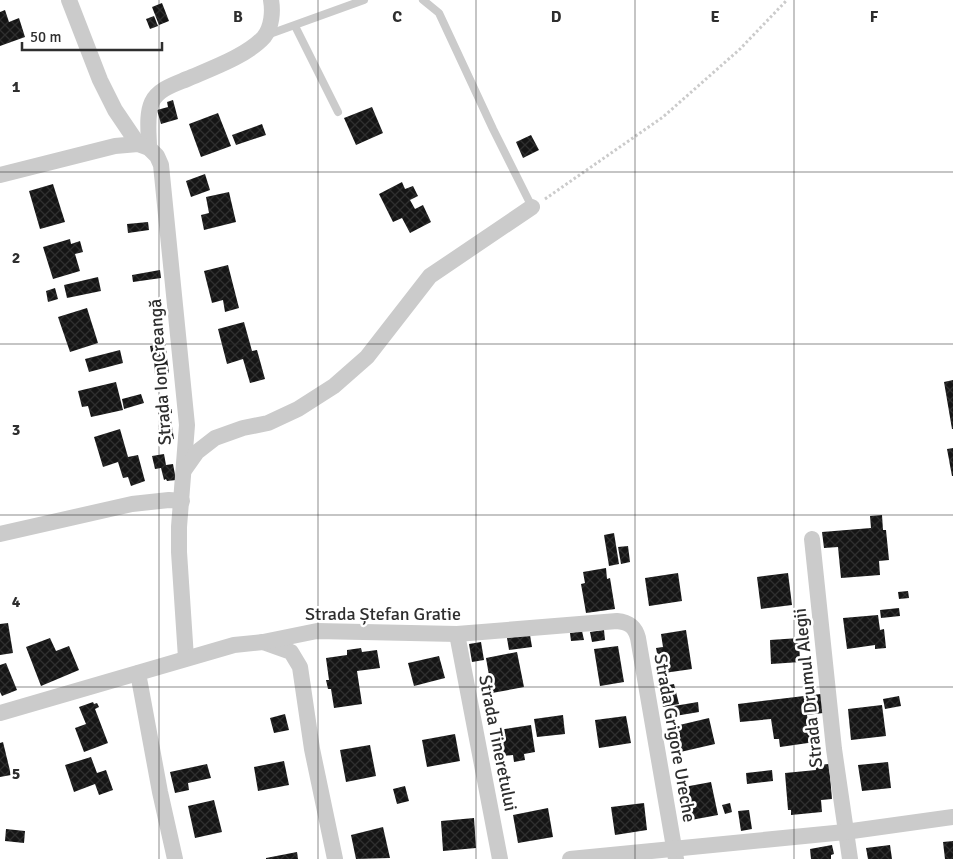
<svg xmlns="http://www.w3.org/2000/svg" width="953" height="859" viewBox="0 0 953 859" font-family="Signika,sans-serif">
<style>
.building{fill:url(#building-cross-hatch)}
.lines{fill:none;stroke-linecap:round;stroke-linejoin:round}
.path{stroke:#cbcbcb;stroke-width:3;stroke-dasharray:2.5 2.5;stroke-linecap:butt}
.lane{stroke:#cbcbcb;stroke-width:8}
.street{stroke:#cbcbcb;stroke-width:16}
.grid{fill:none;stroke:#2e2e2e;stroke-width:1;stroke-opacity:0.55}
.labels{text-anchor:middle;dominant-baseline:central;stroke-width:5;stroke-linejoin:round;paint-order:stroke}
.street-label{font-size:18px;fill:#2e2e2e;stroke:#fff}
.grid-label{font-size:16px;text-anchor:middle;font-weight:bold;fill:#2e2e2e;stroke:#fff;stroke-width:5;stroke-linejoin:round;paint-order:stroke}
</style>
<defs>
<pattern id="building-cross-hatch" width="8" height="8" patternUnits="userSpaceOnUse" patternTransform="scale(1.25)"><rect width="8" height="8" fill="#151515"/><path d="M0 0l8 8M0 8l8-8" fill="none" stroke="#2f2f2f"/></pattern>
</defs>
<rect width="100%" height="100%" fill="#fff"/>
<g class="building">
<path d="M162 3 169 21 159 25 152 7Z"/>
<path d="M5 10 9 22 19 18 25 37 0 46V12Z"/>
<path d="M154 16 158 26 150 29 146 19Z"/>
<path d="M173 100 178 119 161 124 157 110 168 107 167 102Z"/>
<path d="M372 107 383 133 356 145 344 118Z"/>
<path d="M218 113 231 146 201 157 189 124Z"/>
<path d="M262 124 266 135 236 145 232 135Z"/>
<path d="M531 135 539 150 523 158 516 142Z"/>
<path d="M205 174 210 190 191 197 186 181Z"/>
<path d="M402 182 405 189 413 186 418 196 410 200 415 209 423 205 431 222 410 233 402 218 393 222 379 194Z"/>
<path d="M53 184 65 222 40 229 29 191Z"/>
<path d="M229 192 236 222 204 230 201 215 209 213 206 197Z"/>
<path d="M148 222 149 230 128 233 127 224Z"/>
<path d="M70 239 71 244 80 241 83 252 75 254 80 271 53 279 43 247Z"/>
<path d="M228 265 239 308 225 312 223 300 212 303 204 271Z"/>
<path d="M160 270 161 278 133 282 132 275Z"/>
<path d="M98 277 101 291 67 298 64 285Z"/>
<path d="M55 288 58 299 48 302 46 291Z"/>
<path d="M87 308 98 343 70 352 58 317Z"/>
<path d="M244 322 252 351 257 350 265 379 250 383 243 359 227 364 218 329Z"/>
<path d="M165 343 167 355 152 358 150 346Z"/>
<path d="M120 350 123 363 89 372 85 359Z"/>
<path d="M167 358 169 373 155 374 154 359Z"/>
<path d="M953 380V429H952L944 382Z"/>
<path d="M116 382 123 410 91 417 88 406 82 407 78 391Z"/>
<path d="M141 394 144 403 124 409 122 399Z"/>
<path d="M172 409V413L170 414 174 439 163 441 161 429H164L162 415H159L158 411Z"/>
<path d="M120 429 128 457 138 455 145 481 131 486 128 477 123 478 118 462 103 467 94 437Z"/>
<path d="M953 448V476H952L947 449Z"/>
<path d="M164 454 166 465 173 464 176 480 167 481 166 479 164 480 161 468 155 469 152 456Z"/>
<path d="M882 515 883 530H886L889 560 879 561 880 575 841 578 838 547 824 548 822 532 871 528 870 516Z"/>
<path d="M614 533 619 564 609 566 604 535Z"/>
<path d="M628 546 630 562 621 564 618 547Z"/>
<path d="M606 568 607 579 610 578 615 609 586 613 581 584 585 583 583 572Z"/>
<path d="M678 573 682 601 649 606 645 578Z"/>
<path d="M788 573 792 605 761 609 757 577Z"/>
<path d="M908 591 909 598 899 599 898 592Z"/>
<path d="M899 608 900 616 881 618 880 610Z"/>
<path d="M878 615 880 630 884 629 886 648 875 649V645L847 649 843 618Z"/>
<path d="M8 623 13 653 0 655V624Z"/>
<path d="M604 630 605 640 592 642 590 632Z"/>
<path d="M686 630 692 669 664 673 662 658H658L656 648 663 647 661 634Z"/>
<path d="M582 631 584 640 571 641 570 633Z"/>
<path d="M530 635 532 647 509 650 507 638Z"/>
<path d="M50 638 56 651 69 646 79 670 41 686 26 647Z"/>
<path d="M799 638 800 662 771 664 770 640Z"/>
<path d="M481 642 484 660 472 662 469 644Z"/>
<path d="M618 646 624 682 600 686 594 649Z"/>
<path d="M361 648 362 652 377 650 380 668 357 671 362 704 334 708 331 689H328L326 680H329L326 658 347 655V650Z"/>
<path d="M517 652 524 687 492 693 486 658Z"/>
<path d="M439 656 445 678 414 686 408 663Z"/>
<path d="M6 663 17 690 2 696 0 692V665Z"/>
<path d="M674 684 679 704 663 707 658 687Z"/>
<path d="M821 694 823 713 807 715 809 730H813L815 742 780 747 779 739H774L771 719 740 722 738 704Z"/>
<path d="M899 696 901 706 885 709 883 699Z"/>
<path d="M93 702 94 704 97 703 99 707 95 709 108 743 84 752 75 728 86 724 79 707Z"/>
<path d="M698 702 699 712 675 716 674 706Z"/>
<path d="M882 705 886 736 851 740 848 709Z"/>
<path d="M285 714 289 730 274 733 270 718Z"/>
<path d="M563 715 565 734 537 737 534 719Z"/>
<path d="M626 716 631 743 599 748 595 720Z"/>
<path d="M709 718 715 744 676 753 671 727Z"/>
<path d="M531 725 535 752 524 754 525 760 514 762 513 755 502 756 498 730Z"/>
<path d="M455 734 460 761 427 767 422 740Z"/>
<path d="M3 742 11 775 0 777V743Z"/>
<path d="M370 745 376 776 346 782 340 750Z"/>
<path d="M91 757 97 773 106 770 113 790 99 795 95 784 74 792 65 765Z"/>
<path d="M284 761 289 785 258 791 254 767Z"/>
<path d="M888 762 891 788 862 791 858 765Z"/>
<path d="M207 764 211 778 188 783 189 790 175 793 170 772Z"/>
<path d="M829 764 832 799 821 800 822 812 791 815V810H788L785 773 816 770 815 765Z"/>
<path d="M772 770 773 781 747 784 746 773Z"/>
<path d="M711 782 718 815 691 820 684 787Z"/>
<path d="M405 786 409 801 397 804 393 789Z"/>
<path d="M214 800 222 832 195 838 188 806Z"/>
<path d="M644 803 647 830 615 835 611 807Z"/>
<path d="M730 803 732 812 725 814 722 805Z"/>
<path d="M548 808 553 837 518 843 513 815Z"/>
<path d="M749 810 752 829 741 831 738 811Z"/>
<path d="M474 818 476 848 443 851 441 821Z"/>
<path d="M383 827 390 858 356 859 351 835Z"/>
<path d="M6 829 25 831 24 843 5 841Z"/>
<path d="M953 841V859H945L943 842Z"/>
<path d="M832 845 834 854 831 855V859H811L810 849Z"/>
<path d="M890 845 892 859H868L866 848Z"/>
<path d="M297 852 298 859H266V858Z"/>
</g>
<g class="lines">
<path class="path" d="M545 199 663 117 740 49 787 0"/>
<g class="lane">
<path d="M423 0 439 13 493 129 532 207"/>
<path d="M295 26 338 112"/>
<path d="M267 35 364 0"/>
</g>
<g class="street">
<path d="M69 0 100 80 115 110 138 144"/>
<path d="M149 148C149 134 146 115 152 102 158 89 175 84 187 79 210 69 247 56 264 37 272 27 273 11 271 0"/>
<path d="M0 175 115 146 138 144 149 148 157 156 161 165 187 425 179 527V552L186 658"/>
<path d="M185 469 197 452 215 438 243 428 268 423 298 409 334 386 367 357 430 276 532 207"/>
<path d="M0 534 132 504 169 500 182 501"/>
<path d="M812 539 834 749 850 859"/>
<path d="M457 634 500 859"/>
<path d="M263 642 291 652 300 667 312 749 335 859"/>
<path d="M138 673 160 792 175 859"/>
<path d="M0 713 234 645 263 642 317 631 457 634 617 621C628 622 635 626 638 638L676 859"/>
<path d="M570 859 845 832 953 817"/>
</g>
</g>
<path class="grid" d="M159 0V859M318 0V859M476 0V859M635 0V859M794 0V859M0 172H953M0 344H953M0 515H953M0 687H953"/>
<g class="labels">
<g class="street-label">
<text transform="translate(160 372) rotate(-94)">Strada Ion Creangă</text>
<text x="383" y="614">Strada Ștefan Gratie</text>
<text transform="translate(808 688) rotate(-96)">Strada Drumul Alegii</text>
<text transform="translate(675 738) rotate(80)">Strada Grigore Ureche</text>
<text transform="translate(498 743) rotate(79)">Strada Tineretului</text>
</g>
</g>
<g class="grid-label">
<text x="238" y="22">B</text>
<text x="397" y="22">C</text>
<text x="556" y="22">D</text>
<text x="715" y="22">E</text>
<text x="874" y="22">F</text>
<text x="16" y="92">1</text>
<text x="16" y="263">2</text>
<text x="16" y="435">3</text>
<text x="16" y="607">4</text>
<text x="16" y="779">5</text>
</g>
<path d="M22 42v8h140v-8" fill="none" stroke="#2e2e2e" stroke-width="2.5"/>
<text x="30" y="42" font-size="15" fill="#2e2e2e" stroke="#ffffff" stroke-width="4" paint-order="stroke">50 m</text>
</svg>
